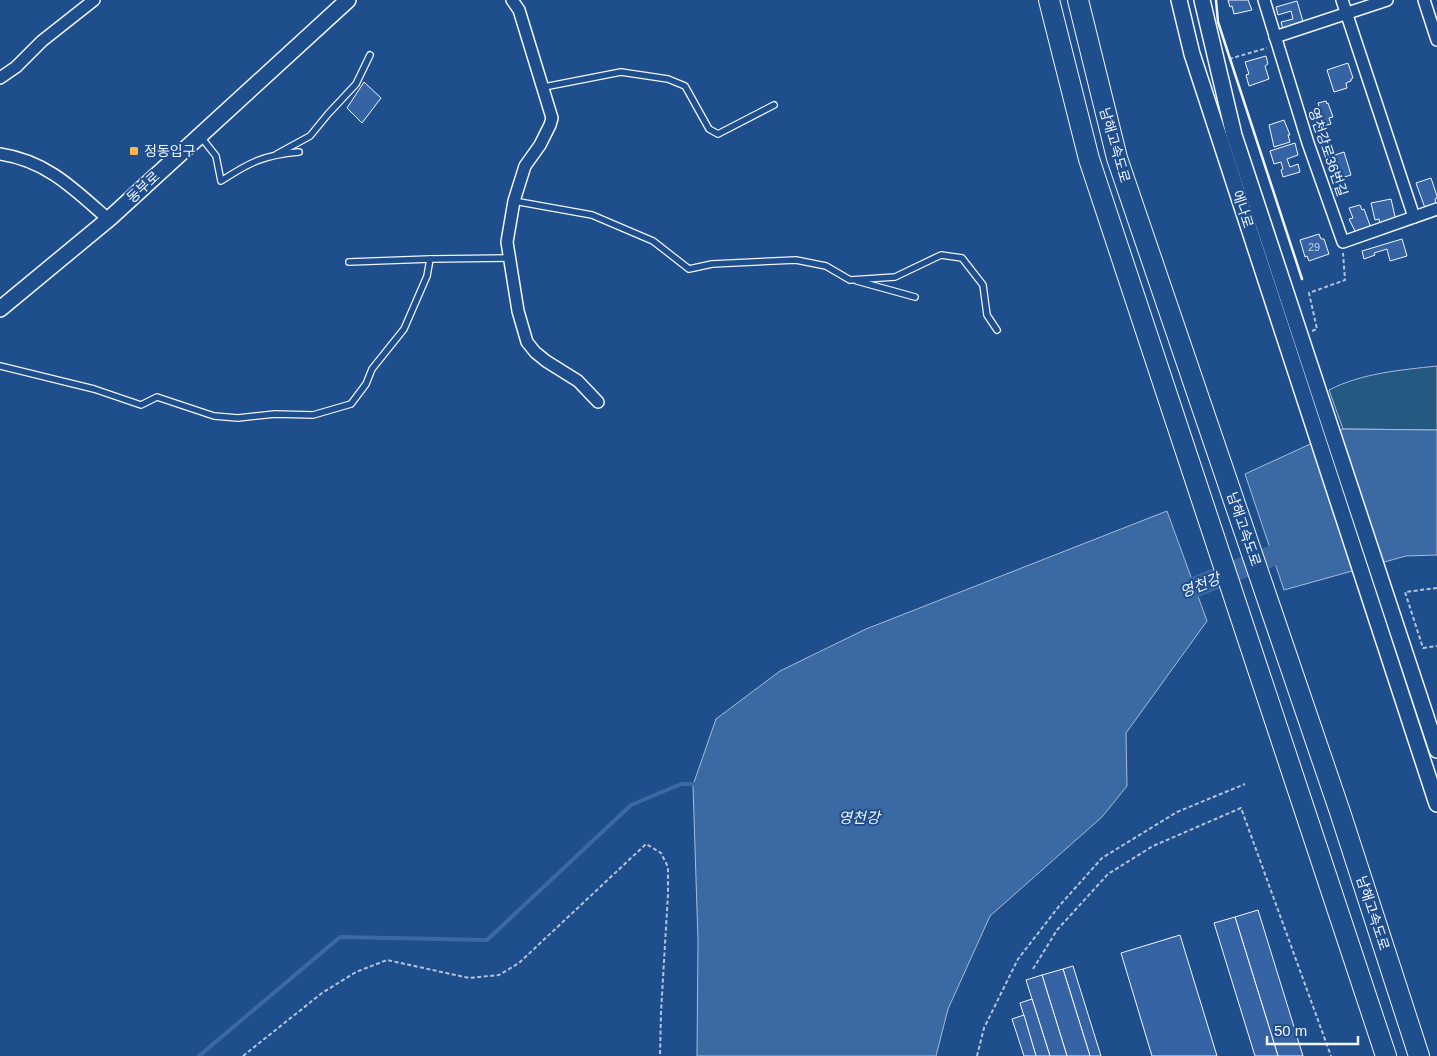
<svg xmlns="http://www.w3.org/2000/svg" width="1437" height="1056" viewBox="0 0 1437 1056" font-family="Helvetica,'Noto Sans KR',sans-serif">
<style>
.green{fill:#245a82;stroke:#a8bbd7}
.water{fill:#3b69a3;stroke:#a8bbd7}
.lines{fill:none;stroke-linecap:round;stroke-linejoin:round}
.stream{stroke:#3b69a3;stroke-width:4}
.river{stroke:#3b69a3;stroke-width:21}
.building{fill:#3563a3;stroke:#f2f6ff}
.lane-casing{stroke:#f2f6ff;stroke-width:8}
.street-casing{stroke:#f2f6ff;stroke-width:14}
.secondary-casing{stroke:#f2f6ff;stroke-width:18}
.highway-casing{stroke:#f2f6ff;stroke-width:22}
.path{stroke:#b3c4dc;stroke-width:2;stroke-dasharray:4 2.5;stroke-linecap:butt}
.lane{stroke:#1f4e8c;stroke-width:5.5}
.street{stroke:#1f4e8c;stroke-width:11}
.secondary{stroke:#1f4e8c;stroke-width:15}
.highway{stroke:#1f4e8c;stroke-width:20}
.wall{stroke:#f2f6ff;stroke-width:2.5}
.poi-dot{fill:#ffb74d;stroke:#1f4e8c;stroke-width:2}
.labels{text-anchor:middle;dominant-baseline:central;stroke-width:4;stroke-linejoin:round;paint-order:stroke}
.number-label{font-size:11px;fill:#c3d1e8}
.street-label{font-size:14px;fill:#f2f6ff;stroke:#1f4e8c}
.poi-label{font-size:14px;fill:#f2f6ff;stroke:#1f4e8c;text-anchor:start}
.water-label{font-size:15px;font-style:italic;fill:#f2f6ff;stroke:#1f4e8c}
</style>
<rect width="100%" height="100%" fill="#1f4e8c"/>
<path class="green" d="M1437 366V430L1343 429 1329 390C1362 373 1401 370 1437 366Z"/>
<g class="water">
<path d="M1343 429 1437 430V555L1406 556 1284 590 1245 474Z"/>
<path d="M1167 511 1207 621 1126 733 1127 786 1102 817 990 916 948 1009 936 1056H697L698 941 693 785 716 719 780 671 866 629Z"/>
</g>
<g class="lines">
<path class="stream" d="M199 1056 340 937 487 940 631 805 681 784H698"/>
<path class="river" d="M1168 598 1299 545"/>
</g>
<g class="building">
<path d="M1228 0H1248L1252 10 1234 14 1232 6 1230 7Z"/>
<path d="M1297 1 1304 25 1283 29 1281 22 1293 19 1291 11 1278 15 1276 7Z"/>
<path d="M1266 56 1268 64 1265 66 1269 79 1249 86 1246 75 1249 74 1245 62Z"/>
<path d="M1348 63 1353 78 1351 79V81L1346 83 1347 88 1334 92 1327 70Z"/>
<path d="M364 82 381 98 362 123 347 108Z"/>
<path d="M1326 101 1327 104 1328 103 1333 117 1329 118 1331 124 1317 128 1315 120 1318 119 1315 108 1319 106 1318 103Z"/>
<path d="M1284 120 1290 135H1288L1290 142 1274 147 1269 125Z"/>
<path d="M1295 143 1298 155 1287 159 1290 167 1298 164 1300 172 1283 177 1281 170 1283 169 1281 162 1274 164 1270 151Z"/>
<path d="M1344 152 1351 175 1341 178 1338 170 1331 172 1328 162 1330 161 1329 157Z"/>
<path d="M1431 178 1437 196V198L1435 199 1436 204 1425 208 1416 183Z"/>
<path d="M1391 199 1396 221 1380 225 1379 219 1375 220 1371 203Z"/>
<path d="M1360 205 1362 210 1364 209 1371 228 1356 233 1349 219 1353 218 1349 208Z"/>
<path d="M1319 234 1321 239H1324L1329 254 1309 261 1307 256 1305 257 1300 240Z"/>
<path d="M1402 239 1407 256 1390 261 1387 249 1374 253 1375 255 1364 259 1362 251Z"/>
<path d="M1258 910 1303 1056H1278L1235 917Z"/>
<path d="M1235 917 1278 1056H1255L1214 923Z"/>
<path d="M1180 935 1217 1056H1152L1121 953Z"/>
<path d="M1073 966 1101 1056H1090L1063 969Z"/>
<path d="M1063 969 1090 1056H1067L1042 975Z"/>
<path d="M1042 975 1067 1056H1050L1026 980Z"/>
<path d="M1032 999 1050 1056H1036L1020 1003Z"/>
<path d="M1024 1015 1036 1056H1024L1012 1019Z"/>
</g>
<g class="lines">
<defs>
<g id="lane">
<path d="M544 87 621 72 668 79 685 86 709 129 718 134 774 105"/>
<path d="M201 137 216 156 221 181C250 162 264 155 299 152"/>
<path d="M277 154 310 136 328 114 356 84 370 55"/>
<path d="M514 201 592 215 653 241 689 269 712 264 796 260 826 266 850 280 895 277 941 255 962 258 983 285 987 315 997 330"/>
<path d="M349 262 430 259"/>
<path d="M857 281 915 297"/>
<path d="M0 366 94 389 141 405 157 397 214 416 238 418 275 414 313 415 351 404 366 384 372 369 404 329 427 276 430 259 510 258"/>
</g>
<g id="street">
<path d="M512 0 519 10 552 118 550 125 540 145 525 166 514 201 507 242 518 311 527 342 535 352 546 361 578 381 598 402"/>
<path d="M1264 0 1308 143 1343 242 1437 209"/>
<path d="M1342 0 1414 217"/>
<path d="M1424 0 1437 40"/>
<path d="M1275 37 1387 0"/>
<path d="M0 78 16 67 42 41 94 0"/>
<path d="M0 154C47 161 74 189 108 219"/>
</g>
<g id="secondary">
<path d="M1179 0 1192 54 1437 804"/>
<path d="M1202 0 1234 135 1437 750"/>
<path d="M0 309 110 218 348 0"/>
</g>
<g id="highway">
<path d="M1049 0 1089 159 1386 1056"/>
<path d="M1078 0 1117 158 1340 812 1419 1056"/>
</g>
</defs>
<use href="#lane" class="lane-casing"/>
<use href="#street" class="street-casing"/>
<use href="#secondary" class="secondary-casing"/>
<use href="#highway" class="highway-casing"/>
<g class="path">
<path d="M1229 59 1267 48"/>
<path d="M1312 331 1317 329 1309 293 1345 280 1343 253"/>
<path d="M1437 588 1405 592 1423 648 1437 646"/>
<path d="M1033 969 1057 930 1108 874 1153 846 1241 808 1331 1056"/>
<path d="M243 1056 322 993 356 972 387 960 469 978 499 975 519 963 646 844 661 853 668 867V894L661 1012 660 1056"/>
<path d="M977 1056 984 1028 1018 959 1060 905 1102 858 1177 812 1245 784"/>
</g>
<use href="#lane" class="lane"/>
<use href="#street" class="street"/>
<use href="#secondary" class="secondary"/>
<use href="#highway" class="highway"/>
<path class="wall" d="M1216 0 1218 22 1302 279"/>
</g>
<rect class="poi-dot" x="129" y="146" width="10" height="10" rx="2.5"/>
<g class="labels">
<g class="number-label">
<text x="1314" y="247">29</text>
</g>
<g class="street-label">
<text transform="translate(1115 145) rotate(74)">남해고속도로</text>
<text transform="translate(1328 152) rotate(71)">영천강로36번길</text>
<text transform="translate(143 187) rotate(-43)">동부로</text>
<text transform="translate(1243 209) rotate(72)">에나로</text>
<text transform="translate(1244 529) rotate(71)">남해고속도로</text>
<text transform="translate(1373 913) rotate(72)">남해고속도로</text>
</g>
<g class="poi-label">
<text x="144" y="151">정동입구</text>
</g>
<g class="water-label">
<text transform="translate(1200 585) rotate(-22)">영천강</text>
<text x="859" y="817">영천강</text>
</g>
</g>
<path d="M1267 1036v8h91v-8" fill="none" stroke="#f2f6ff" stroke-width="2.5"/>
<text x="1274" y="1036" font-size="15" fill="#f2f6ff" stroke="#1f4e8c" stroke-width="4" paint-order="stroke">50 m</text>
</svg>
